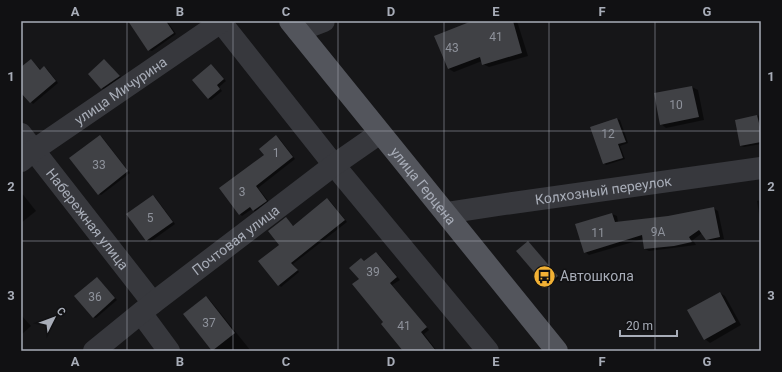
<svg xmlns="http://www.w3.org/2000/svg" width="782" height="372" viewBox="0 0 782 372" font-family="Roboto,sans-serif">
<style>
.shadow{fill:#0007}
.building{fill:#404145}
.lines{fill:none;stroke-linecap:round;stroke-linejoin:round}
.minor{stroke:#37383d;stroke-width:22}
.major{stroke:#53555c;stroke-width:22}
.grid{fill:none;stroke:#a8adb8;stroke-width:1;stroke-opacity:0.55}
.labels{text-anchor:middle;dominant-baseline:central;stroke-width:3;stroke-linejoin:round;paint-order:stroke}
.number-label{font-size:12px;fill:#8e929b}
.street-label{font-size:14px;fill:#a8adb8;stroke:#111113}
.poi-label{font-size:14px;fill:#a8adb8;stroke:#111113;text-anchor:start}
.neatline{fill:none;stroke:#a8adb8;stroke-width:1.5}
.grid-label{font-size:13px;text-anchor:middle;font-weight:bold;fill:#a8adb8}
</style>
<rect width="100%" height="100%" fill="#161618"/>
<g class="shadow">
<path d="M137 21H167L176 34 152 51 149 50Z"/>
<path d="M470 21H517L528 56 489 67 483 64 482 61 454 72 449 69 471 22Z"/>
<path d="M31 60 41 70 44 68 47 69 58 83 33 104 21 91V68Z"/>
<path d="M104 60 122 78 105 90 102 88Z"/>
<path d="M211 65 226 81 219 87 222 91 211 100 208 99Z"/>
<path d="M692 87 698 90 704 120 666 128 661 124Z"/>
<path d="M761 115V144L744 147 741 146 736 121Z"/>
<path d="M617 119 620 120 628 143 620 146 625 159 606 165 604 163Z"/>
<path d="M100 136 102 137 130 173 101 195 99 194Z"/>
<path d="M276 137 279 138 295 159 258 188 269 202 256 212 252 209 242 216 240 214 266 155Z"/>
<path d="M21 192 36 211 21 223Z"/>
<path d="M153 196 155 197 175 224 150 242 147 240Z"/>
<path d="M327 199 330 201 347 222 293 264 299 272 281 287 279 285 280 245 286 219 293 226Z"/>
<path d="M761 200V226L757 201Z"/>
<path d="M713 208 718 211 724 239 711 241 707 239 702 233 693 240 696 245 649 251 645 249 643 239 589 255 585 252 612 214 617 216 618 222 668 217Z"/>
<path d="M530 244 559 278 549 287 546 285Z"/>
<path d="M376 253 379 255 400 280 392 285 429 330 424 334 437 351H404L385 322 360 279 361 259 365 262Z"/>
<path d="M97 278 117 300 96 318 93 317Z"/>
<path d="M720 293 725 296 741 325 710 343 705 339Z"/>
<path d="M206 297 209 299 251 351H213L184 314Z"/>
<path d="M21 315 31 326 21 335Z"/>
</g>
<g class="building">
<path d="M128 21H166L174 33 148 51Z"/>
<path d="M472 21H513L522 53 482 65 480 57 448 69 434 36Z"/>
<path d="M31 59 40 70 44 66 56 81 30 103 21 93V67Z"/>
<path d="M104 59 120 76 101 89 88 74Z"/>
<path d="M211 64 224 79 217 85 220 89 208 99 192 80Z"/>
<path d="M692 86 699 117 660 125 654 93Z"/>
<path d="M757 115 761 131V142L740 146 735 120Z"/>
<path d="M617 118 626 142 618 144 623 158 603 164 590 127Z"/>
<path d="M100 135 128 171 98 195 69 158Z"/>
<path d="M276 135 293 157 256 186 267 201 253 211 250 207 239 215 219 188 264 155 259 149Z"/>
<path d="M153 195 173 222 146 241 126 214Z"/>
<path d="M327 198 345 220 291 263 298 270 278 286 258 261 279 245 268 231 286 217 293 226Z"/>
<path d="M714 207 720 237 706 240 699 230 689 237 692 242 674 246 644 249 642 235 584 253 575 224 612 213 615 222 668 216Z"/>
<path d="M528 241 558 276 546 286 516 251Z"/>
<path d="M376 252 397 277 390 283 427 327 421 332 436 351H403L381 324 383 322 352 284 359 279 349 268 361 258 364 261Z"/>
<path d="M97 277 115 298 93 318 74 296Z"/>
<path d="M720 292 736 322 704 340 687 310Z"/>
<path d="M206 296 235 333 212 351 183 314Z"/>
</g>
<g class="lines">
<g class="minor">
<path d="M220 21 334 165 488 351"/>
<path d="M298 31 324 21"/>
<path id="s1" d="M21 134 153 303"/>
<path id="s2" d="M21 161 34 150 221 22"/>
<path id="s3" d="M446 213 505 204 761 168"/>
<path d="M141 313 169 351"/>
<path id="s4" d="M94 351 153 303 334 165 380 133"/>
</g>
<path class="major" id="s5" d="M290 21 557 351"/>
</g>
<path class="grid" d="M127 21V351M233 21V351M338 21V351M444 21V351M549 21V351M655 21V351M21 131H761M21 241H761"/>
<defs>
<symbol id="bus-disc" viewBox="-11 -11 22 22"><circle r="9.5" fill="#f2b134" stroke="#111113"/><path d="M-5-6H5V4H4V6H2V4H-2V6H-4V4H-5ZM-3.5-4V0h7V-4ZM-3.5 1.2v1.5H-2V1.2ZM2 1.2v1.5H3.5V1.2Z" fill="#111"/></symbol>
</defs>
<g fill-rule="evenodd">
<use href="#bus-disc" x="532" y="264" width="25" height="25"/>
</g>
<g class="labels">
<g class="number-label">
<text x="496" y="37">41</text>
<text x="452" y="48">43</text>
<text x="676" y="105">10</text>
<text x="608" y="134">12</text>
<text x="276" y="153">1</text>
<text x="99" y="165">33</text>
<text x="242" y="192">3</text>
<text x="150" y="218">5</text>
<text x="658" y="232">9А</text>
<text x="598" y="233">11</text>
<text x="373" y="272">39</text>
<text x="95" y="297">36</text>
<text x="209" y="323">37</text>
<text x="404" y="326">41</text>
</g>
<g class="street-label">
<text stroke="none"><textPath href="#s2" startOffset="122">улица Мичурина</textPath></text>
<text stroke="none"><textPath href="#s5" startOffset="212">улица Герцена</textPath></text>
<text stroke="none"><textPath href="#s3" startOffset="159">Колхозный переулок</textPath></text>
<text stroke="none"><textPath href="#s1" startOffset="108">Набережная улица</textPath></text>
<text stroke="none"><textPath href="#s4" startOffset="180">Почтовая улица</textPath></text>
</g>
<g class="poi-label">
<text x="560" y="276">Автошкола</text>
</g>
</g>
<rect width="782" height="372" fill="none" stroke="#111113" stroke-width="44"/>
<g transform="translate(54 318) rotate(48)" stroke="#111113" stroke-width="3" paint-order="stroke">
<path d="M0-3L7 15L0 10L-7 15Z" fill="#a8adb8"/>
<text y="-6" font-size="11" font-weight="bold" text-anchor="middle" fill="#a8adb8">С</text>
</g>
<path d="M620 330v6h57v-6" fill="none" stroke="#a8adb8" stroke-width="2"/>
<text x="626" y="330" font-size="12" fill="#a8adb8" stroke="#111113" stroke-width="3" paint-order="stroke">20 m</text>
<rect x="22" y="22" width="738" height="328" class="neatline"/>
<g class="grid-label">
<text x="75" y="16">A</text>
<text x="180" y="16">B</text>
<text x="286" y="16">C</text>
<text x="391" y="16">D</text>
<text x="496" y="16">E</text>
<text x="602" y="16">F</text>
<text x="707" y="16">G</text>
<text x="11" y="81">1</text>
<text x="771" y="81">1</text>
<text x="11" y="191">2</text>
<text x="771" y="191">2</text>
<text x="11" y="300">3</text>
<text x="771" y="300">3</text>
<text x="75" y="366">A</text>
<text x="180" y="366">B</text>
<text x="286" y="366">C</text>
<text x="391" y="366">D</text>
<text x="496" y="366">E</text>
<text x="602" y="366">F</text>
<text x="707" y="366">G</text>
</g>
</svg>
